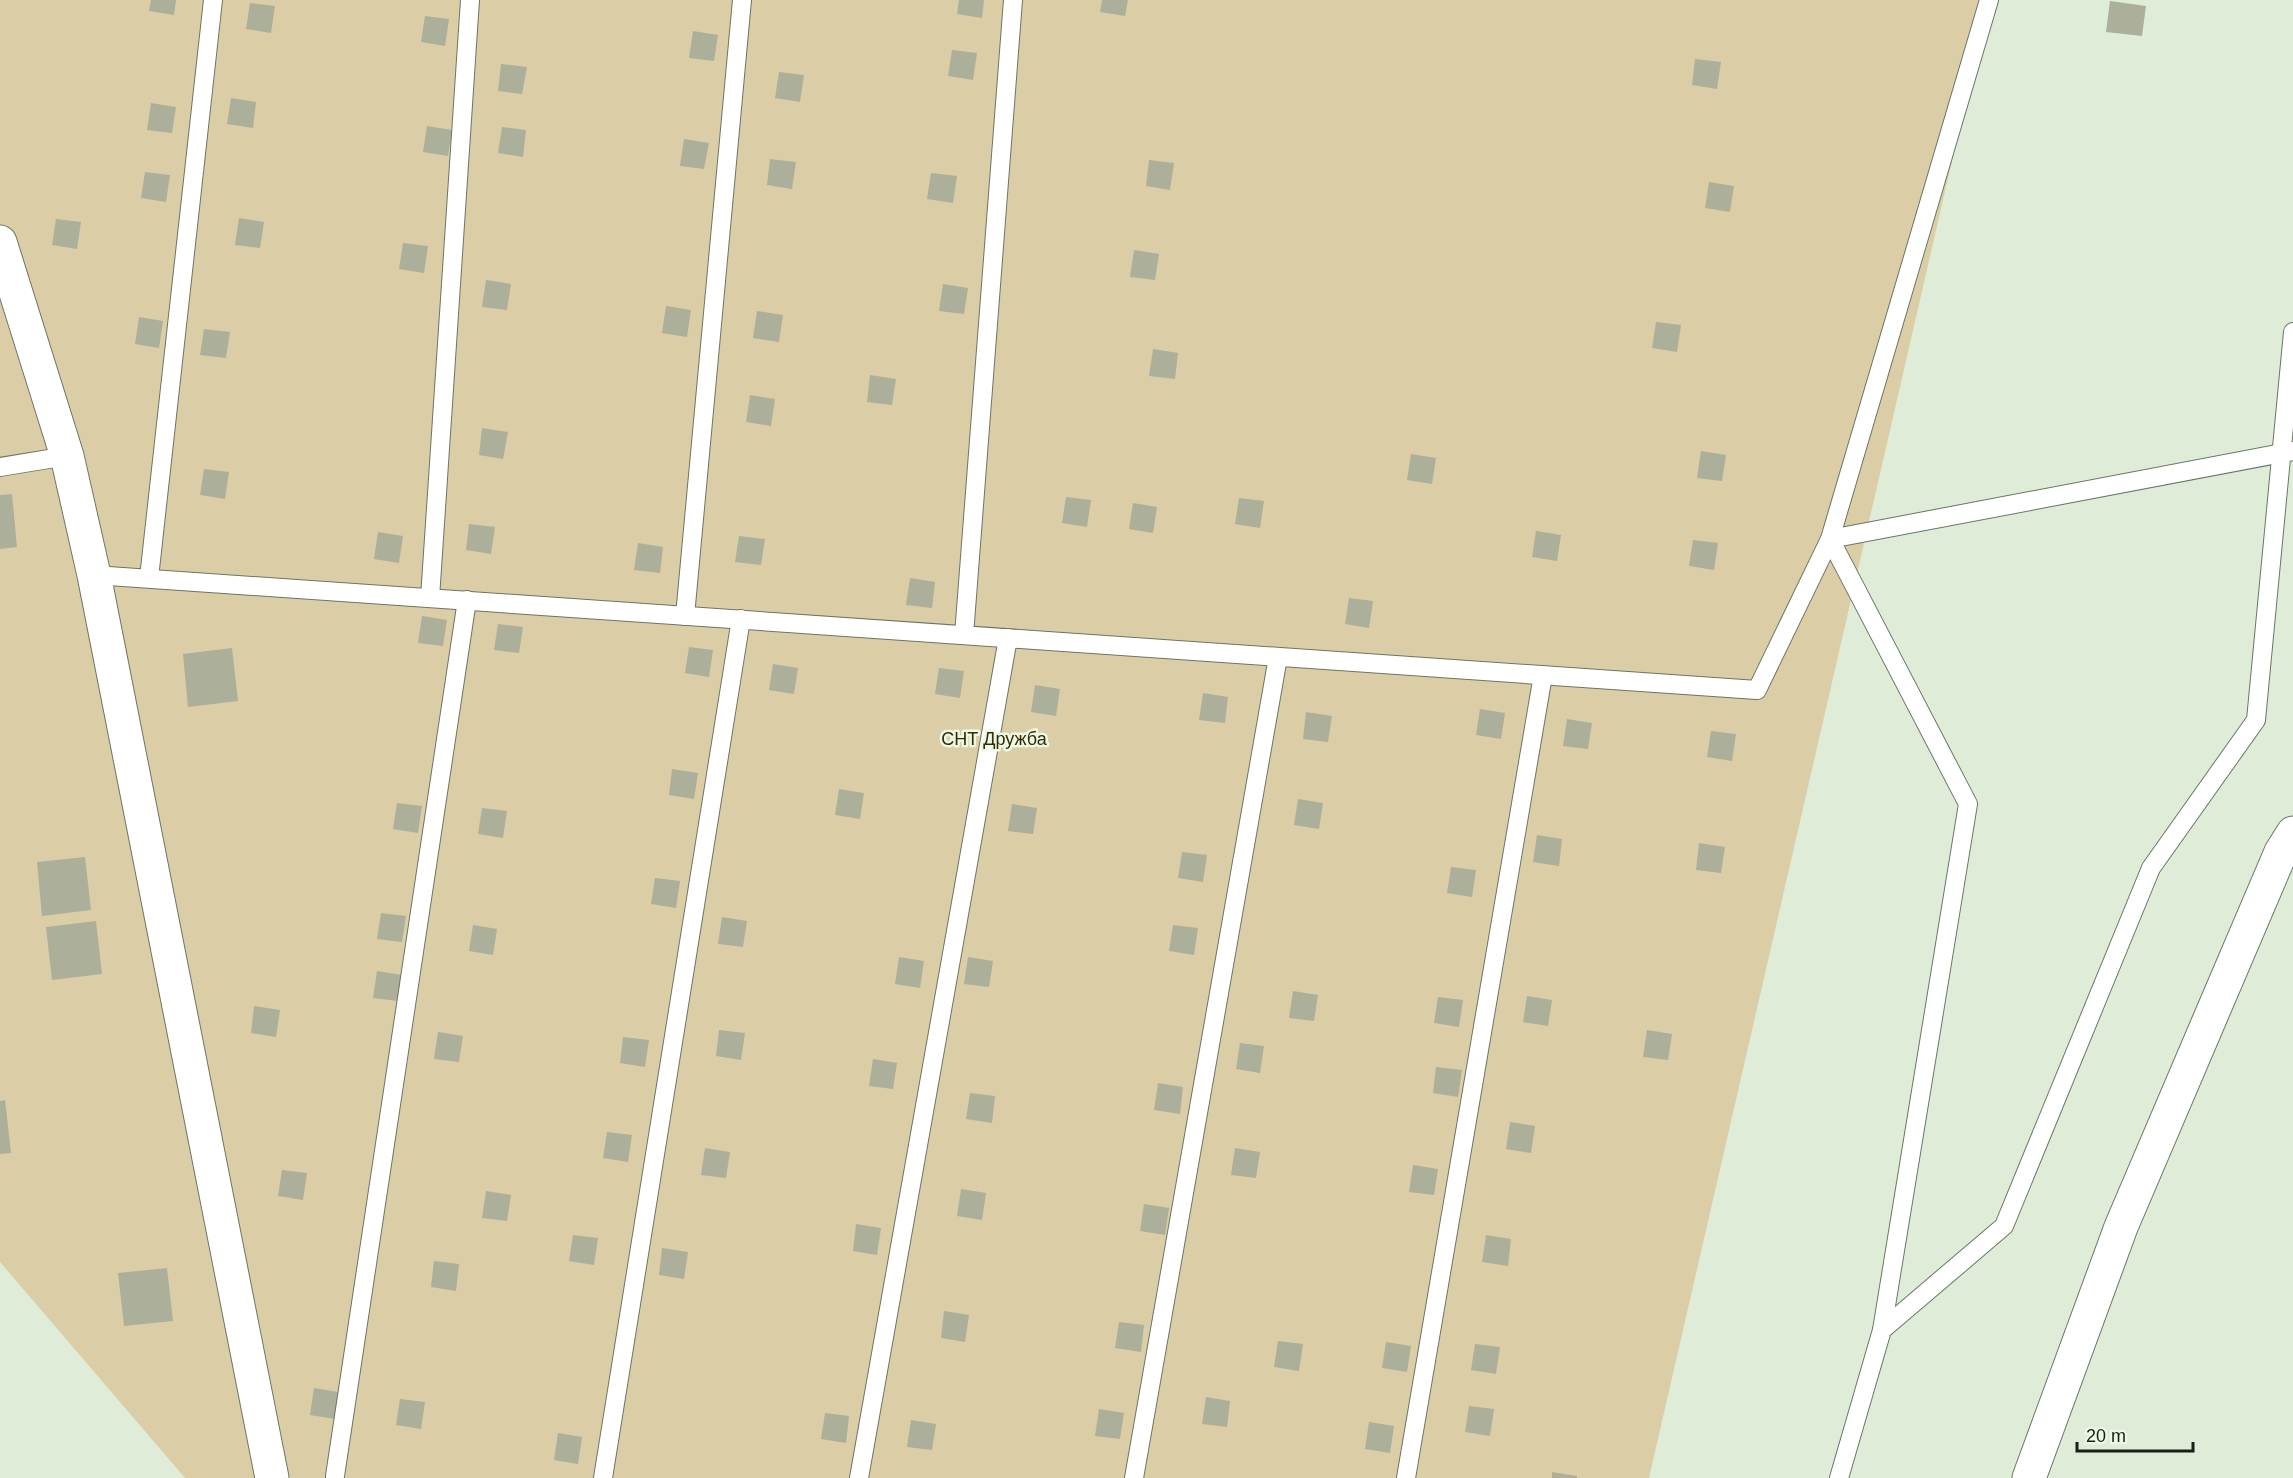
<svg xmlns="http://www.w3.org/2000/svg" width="2293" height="1478" viewBox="0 0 2293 1478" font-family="Helvetica,sans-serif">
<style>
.green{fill:#dbcea6}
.building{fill:#acaf99}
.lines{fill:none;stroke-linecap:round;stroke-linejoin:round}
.lane-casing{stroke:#6a7664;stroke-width:20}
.street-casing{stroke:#6a7664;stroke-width:35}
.lane{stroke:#fff;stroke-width:18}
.street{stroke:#fff;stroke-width:33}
.labels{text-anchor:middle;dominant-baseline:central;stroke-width:5;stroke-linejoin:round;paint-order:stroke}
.park-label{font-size:18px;fill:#352a01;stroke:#ecfae5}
</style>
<rect width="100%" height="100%" fill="#dfedd8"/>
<path class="green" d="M0 0H1989L1649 1478H185L0 1262Z"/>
<g class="building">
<path d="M151 0H176L174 15 149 11Z"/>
<path d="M959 0H984L982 18 957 14Z"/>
<path d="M1102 0H1128L1125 16 1100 12Z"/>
<path d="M2110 1 2146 6 2142 36 2106 32Z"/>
<path d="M250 3 275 6 271 33 246 29Z"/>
<path d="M425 16 449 19 445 46 421 42Z"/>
<path d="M693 31 718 35 714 61 689 58Z"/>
<path d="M952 50 977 53 973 80 948 76Z"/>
<path d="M1695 59 1721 62 1717 89 1692 85Z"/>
<path d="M501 64 527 67 522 94 498 91Z"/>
<path d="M779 72 804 75 800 102 775 98Z"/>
<path d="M231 98 256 102 253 128 227 124Z"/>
<path d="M151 103 176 107 172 133 147 130Z"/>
<path d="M427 126 452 130 448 156 423 152Z"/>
<path d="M502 127 526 130 523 157 498 153Z"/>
<path d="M684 139 709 143 704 169 680 166Z"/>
<path d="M770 159 796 162 792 189 767 185Z"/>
<path d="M1149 160 1174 163 1170 190 1146 186Z"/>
<path d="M145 172 170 175 166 202 141 198Z"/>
<path d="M931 173 957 176 953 203 927 199Z"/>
<path d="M1709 182 1734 186 1730 212 1705 208Z"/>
<path d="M239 218 264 222 260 248 235 245Z"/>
<path d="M56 219 81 222 77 249 52 245Z"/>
<path d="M403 243 428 246 424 273 399 269Z"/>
<path d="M1134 250 1159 254 1155 280 1130 277Z"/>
<path d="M486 280 511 284 507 310 482 307Z"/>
<path d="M943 284 968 288 964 314 939 311Z"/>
<path d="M666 306 691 310 687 337 662 333Z"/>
<path d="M757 311 783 315 779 342 753 338Z"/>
<path d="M139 317 163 321 159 348 135 344Z"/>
<path d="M1656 322 1681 325 1677 352 1652 348Z"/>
<path d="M204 329 230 332 226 358 200 355Z"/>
<path d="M1153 349 1178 353 1175 379 1149 376Z"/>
<path d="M870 375 896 379 892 405 867 402Z"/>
<path d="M750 395 775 399 771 426 746 422Z"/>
<path d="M482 428 508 432 503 459 479 455Z"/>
<path d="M1701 451 1726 455 1722 481 1697 478Z"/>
<path d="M1411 454 1436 458 1432 484 1407 480Z"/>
<path d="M204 469 229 472 225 499 200 495Z"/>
<path d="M12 494 17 547 0 549V495Z"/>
<path d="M1066 497 1091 500 1087 527 1062 523Z"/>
<path d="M1239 498 1264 501 1260 528 1235 524Z"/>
<path d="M1133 503 1157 507 1153 533 1129 529Z"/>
<path d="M469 524 495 527 491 554 466 550Z"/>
<path d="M1536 531 1561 535 1557 561 1532 557Z"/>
<path d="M378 532 403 536 399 563 374 559Z"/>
<path d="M739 536 765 539 761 565 735 562Z"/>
<path d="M1693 540 1718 543 1714 570 1689 566Z"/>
<path d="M638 543 663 547 660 573 634 570Z"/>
<path d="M910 578 935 582 932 608 906 605Z"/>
<path d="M1349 598 1373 601 1369 628 1345 624Z"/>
<path d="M422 616 447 620 443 646 418 643Z"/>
<path d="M498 624 523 627 519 653 494 650Z"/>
<path d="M689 647 713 650 709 677 685 673Z"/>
<path d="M232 648 238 701 188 707 183 654Z"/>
<path d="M773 664 798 668 794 694 769 690Z"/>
<path d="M939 668 964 671 960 698 935 694Z"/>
<path d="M1035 685 1060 689 1056 716 1031 712Z"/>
<path d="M1203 693 1228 697 1225 723 1199 720Z"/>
<path d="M1480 709 1505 713 1501 739 1476 735Z"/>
<path d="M1306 712 1332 716 1328 742 1303 739Z"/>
<path d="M1567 719 1592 723 1588 749 1563 746Z"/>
<path d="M1711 731 1736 734 1732 761 1707 757Z"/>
<path d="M672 769 698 773 694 799 669 795Z"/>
<path d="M839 789 864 793 860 819 835 815Z"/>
<path d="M1298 799 1323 803 1319 829 1294 825Z"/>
<path d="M397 803 422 806 418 833 393 829Z"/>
<path d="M1012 804 1037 808 1033 834 1008 831Z"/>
<path d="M482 808 507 811 503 838 478 834Z"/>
<path d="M1537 835 1562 839 1559 866 1533 862Z"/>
<path d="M1699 843 1725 847 1721 873 1696 870Z"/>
<path d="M1182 852 1207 855 1203 882 1178 878Z"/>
<path d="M85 857 91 910 42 916 37 862Z"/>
<path d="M1451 867 1476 870 1472 897 1447 893Z"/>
<path d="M655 878 680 881 676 908 651 904Z"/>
<path d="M381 913 406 916 402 942 377 939Z"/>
<path d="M722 917 747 921 743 947 718 944Z"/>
<path d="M96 921 102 974 52 980 46 927Z"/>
<path d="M473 925 497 929 493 955 469 951Z"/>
<path d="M1173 925 1198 928 1194 955 1169 951Z"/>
<path d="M899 957 924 961 920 988 895 984Z"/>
<path d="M968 957 993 961 989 987 964 984Z"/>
<path d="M377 971 402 975 398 1001 373 998Z"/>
<path d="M1293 991 1318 995 1314 1021 1289 1018Z"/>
<path d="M1527 996 1552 1000 1548 1026 1523 1022Z"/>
<path d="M1438 997 1463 1000 1459 1027 1434 1023Z"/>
<path d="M254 1006 280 1010 276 1037 251 1033Z"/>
<path d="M719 1030 745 1033 741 1060 716 1056Z"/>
<path d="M1647 1030 1672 1034 1668 1060 1643 1057Z"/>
<path d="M438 1032 463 1036 459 1062 434 1059Z"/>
<path d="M623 1037 649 1040 645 1067 620 1063Z"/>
<path d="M1240 1043 1264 1046 1260 1073 1236 1069Z"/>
<path d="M873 1059 897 1063 893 1089 869 1086Z"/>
<path d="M1436 1067 1462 1070 1458 1097 1433 1093Z"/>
<path d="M1158 1083 1183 1087 1180 1114 1154 1110Z"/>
<path d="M970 1093 995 1096 992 1123 966 1119Z"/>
<path d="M5 1100 11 1153 0 1154V1101Z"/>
<path d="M1510 1122 1535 1126 1531 1153 1506 1149Z"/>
<path d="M607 1132 632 1135 628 1162 603 1158Z"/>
<path d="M705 1148 730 1152 726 1178 701 1175Z"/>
<path d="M1235 1148 1260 1152 1256 1178 1231 1175Z"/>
<path d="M1413 1165 1438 1169 1434 1195 1409 1192Z"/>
<path d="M282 1170 307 1173 303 1200 278 1196Z"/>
<path d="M961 1189 986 1193 982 1220 957 1216Z"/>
<path d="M486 1191 511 1195 507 1221 482 1218Z"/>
<path d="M1144 1204 1169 1208 1165 1235 1140 1231Z"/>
<path d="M856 1224 881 1228 877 1255 853 1251Z"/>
<path d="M573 1235 598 1238 594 1265 569 1261Z"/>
<path d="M1486 1235 1511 1239 1508 1266 1482 1262Z"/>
<path d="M662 1248 688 1252 684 1279 659 1275Z"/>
<path d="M434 1261 459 1264 456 1291 431 1287Z"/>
<path d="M167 1268 173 1321 124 1326 118 1273Z"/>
<path d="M944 1311 969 1315 965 1342 941 1338Z"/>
<path d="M1119 1322 1144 1325 1141 1352 1115 1348Z"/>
<path d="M1278 1341 1303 1344 1299 1371 1274 1367Z"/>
<path d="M1386 1342 1411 1346 1407 1372 1382 1368Z"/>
<path d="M1475 1344 1500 1347 1496 1374 1471 1370Z"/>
<path d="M314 1388 338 1392 335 1419 310 1415Z"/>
<path d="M1206 1397 1230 1401 1227 1427 1202 1424Z"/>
<path d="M400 1399 425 1402 421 1429 396 1425Z"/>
<path d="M1469 1406 1494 1409 1490 1436 1465 1432Z"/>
<path d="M1099 1409 1124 1413 1120 1439 1095 1436Z"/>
<path d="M825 1413 849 1416 846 1443 821 1439Z"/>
<path d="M911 1420 936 1424 932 1450 907 1447Z"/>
<path d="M1369 1422 1394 1426 1390 1453 1365 1449Z"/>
<path d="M558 1433 582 1437 578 1464 554 1460Z"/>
<path d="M1552 1472 1577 1476V1478H1552Z"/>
</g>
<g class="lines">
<defs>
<g id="lane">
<path d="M0 467 67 456"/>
<path d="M94 575 1757 690 1830 539 2293 451"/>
<path d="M149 578 213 0"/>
<path d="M430 598 470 0"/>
<path d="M685 616 742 0"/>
<path d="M964 635 1013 0"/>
<path d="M1882 1330 1968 804 1830 539 1989 0"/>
<path d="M335 1476 467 600"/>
<path d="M603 1478 741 619"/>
<path d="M859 1478 1008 638"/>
<path d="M1134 1478 1278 657"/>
<path d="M1406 1478 1543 675"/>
<path d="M1839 1478 1882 1330 2004 1226 2151 868 2256 720 2293 332"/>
</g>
<g id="street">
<path d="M0 242 67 456 94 575 272 1478"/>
<path d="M2029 1478 2121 1227 2281 852 2293 833"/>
</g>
</defs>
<use href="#lane" class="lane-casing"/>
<use href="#street" class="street-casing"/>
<use href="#lane" class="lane"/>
<use href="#street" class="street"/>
</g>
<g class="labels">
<g class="park-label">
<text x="994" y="739">СНТ Дружба</text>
</g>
</g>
<path d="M2077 1442v9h116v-9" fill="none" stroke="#191e17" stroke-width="3"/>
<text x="2086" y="1442" font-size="18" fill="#191e17" stroke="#ecfae5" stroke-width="4.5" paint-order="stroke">20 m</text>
</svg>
